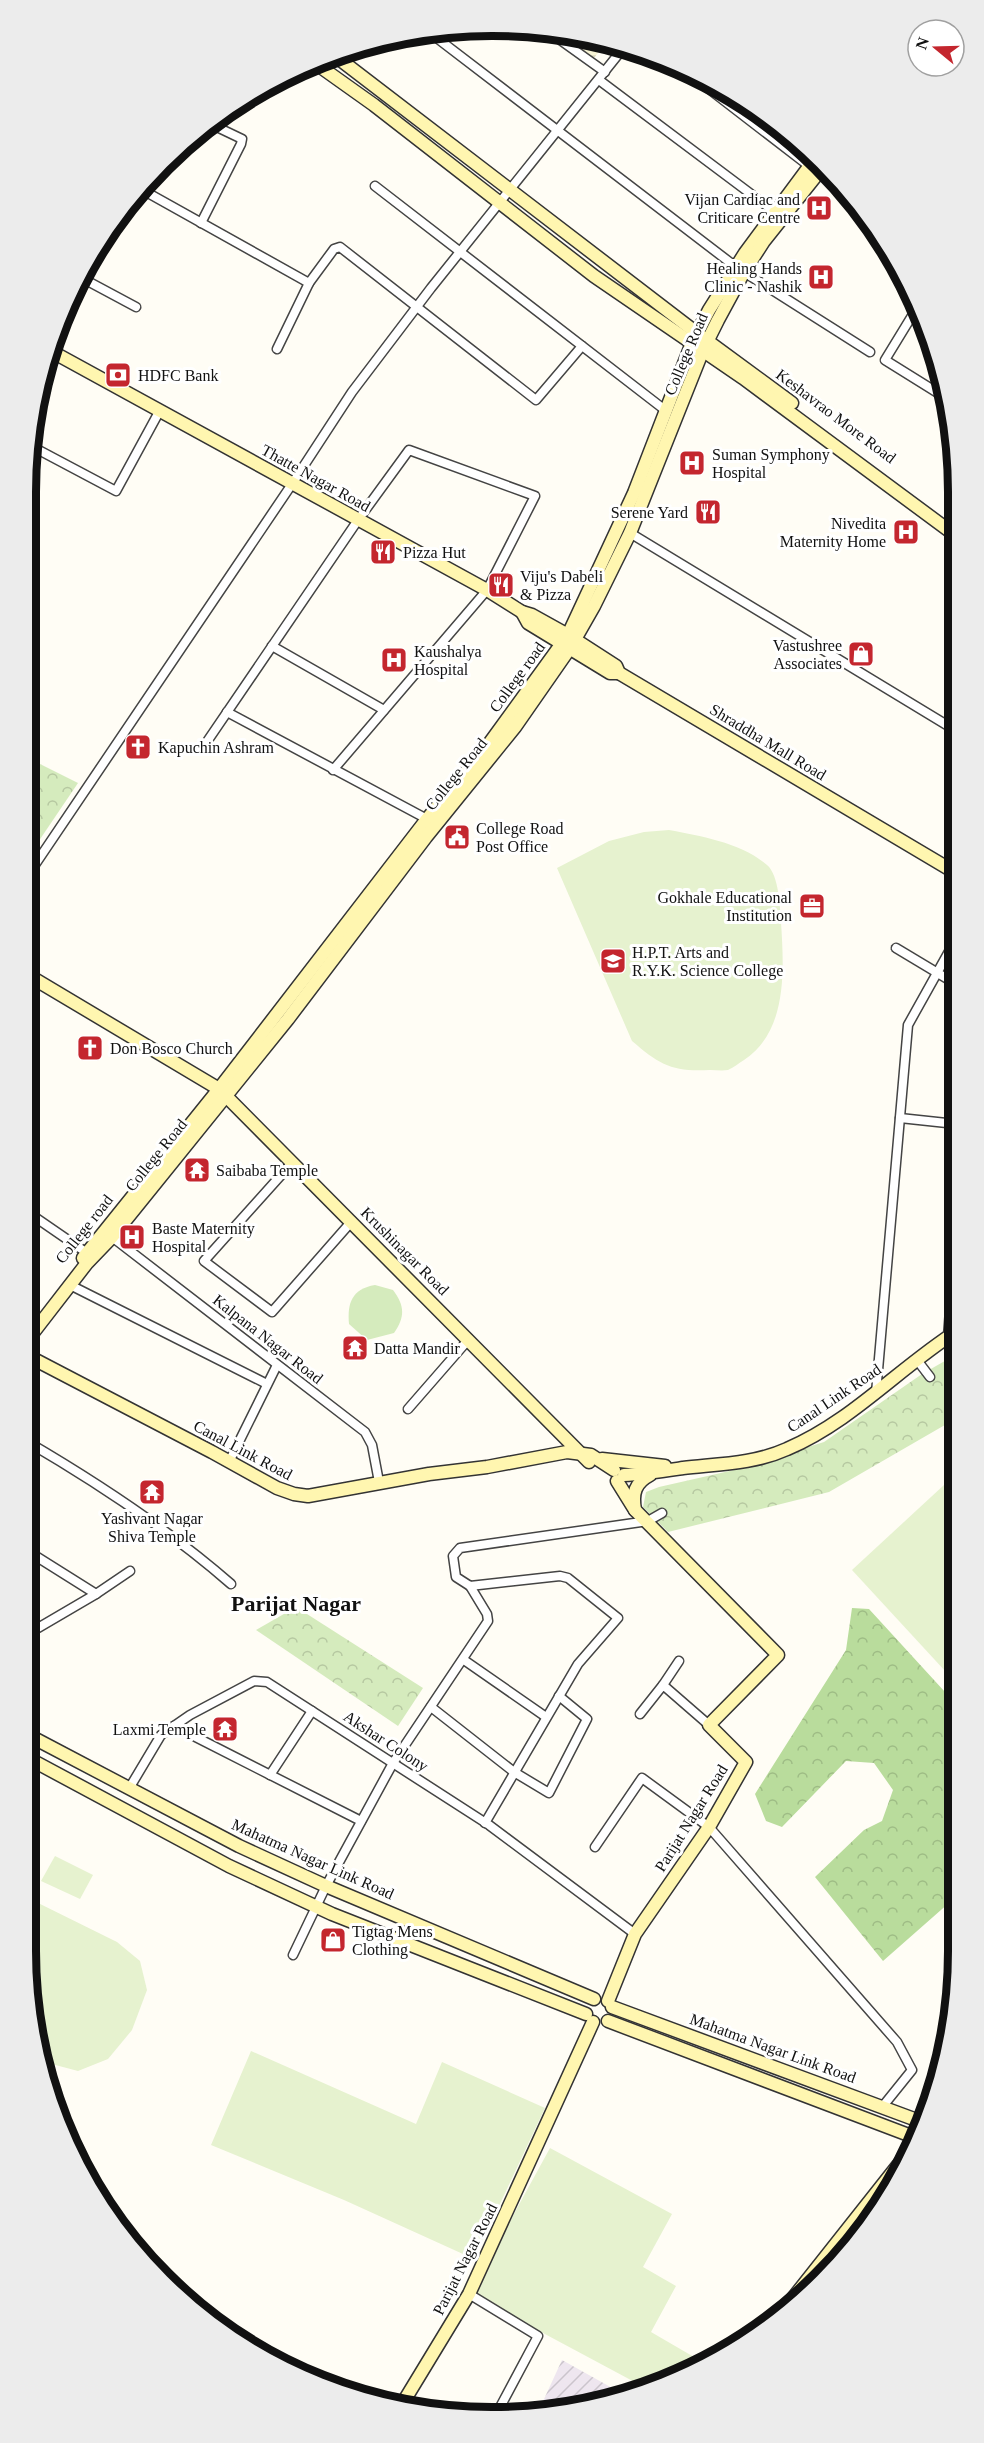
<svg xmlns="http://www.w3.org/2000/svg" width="984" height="2443" viewBox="0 0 984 2443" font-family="'Times New Roman',serif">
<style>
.industrial{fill:url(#industrial-furrows)}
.farmland{fill:url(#farmland-rules)}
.grass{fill:#d5ebbd}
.forest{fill:url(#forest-crowns)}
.park{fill:url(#park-crowns)}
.pitch{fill:#e6f2cf}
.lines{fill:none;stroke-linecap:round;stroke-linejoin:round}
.street-casing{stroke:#444;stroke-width:11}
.secondary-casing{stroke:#333;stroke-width:15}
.street{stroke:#fff;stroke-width:8}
.secondary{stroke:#fff6b0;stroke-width:12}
.labels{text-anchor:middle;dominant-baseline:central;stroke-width:6;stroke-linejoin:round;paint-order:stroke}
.poi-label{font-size:16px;fill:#111;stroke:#fff;text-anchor:start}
.street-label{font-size:16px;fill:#111;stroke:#fff}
.district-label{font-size:22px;font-weight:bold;fill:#111;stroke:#fff}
.rim{fill:none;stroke:#111;stroke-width:8}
</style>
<defs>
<pattern id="industrial-furrows" width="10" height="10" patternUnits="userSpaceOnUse" patternTransform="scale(1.5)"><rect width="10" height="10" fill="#eee6ef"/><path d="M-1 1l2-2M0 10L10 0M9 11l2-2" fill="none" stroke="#cbc4cc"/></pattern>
<pattern id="farmland-rules" width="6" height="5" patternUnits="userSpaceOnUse" patternTransform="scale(1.5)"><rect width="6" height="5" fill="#f6f3d4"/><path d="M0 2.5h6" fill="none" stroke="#d2cfb5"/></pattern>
<pattern id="forest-crowns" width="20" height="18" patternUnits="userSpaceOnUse" patternTransform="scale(1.5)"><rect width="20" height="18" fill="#b9dc9c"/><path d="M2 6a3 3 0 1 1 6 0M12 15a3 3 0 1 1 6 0" fill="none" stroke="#9ebc85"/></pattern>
<pattern id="park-crowns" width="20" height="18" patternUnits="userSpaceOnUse" patternTransform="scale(1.5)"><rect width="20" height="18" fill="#d5ebbd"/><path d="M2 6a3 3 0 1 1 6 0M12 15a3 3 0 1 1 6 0" fill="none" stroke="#b6c8a1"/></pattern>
</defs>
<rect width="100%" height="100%" fill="#fffdf5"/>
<path class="industrial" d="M562 2360 623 2394 583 2408 539 2410Z"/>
<path class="farmland" d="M557 31 607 42 594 58Z"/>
<path class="grass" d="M375 1285 393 1290C405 1306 405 1317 394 1333L367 1340 349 1324C347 1303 352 1289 375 1285Z"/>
<path class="forest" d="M852 1608 869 1609 945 1692 958 1698V1895L883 1961 815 1877 864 1830 882 1821 893 1790 874 1763 846 1761 782 1827 766 1821 755 1794 846 1650Z"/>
<g class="park">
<path d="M26 757 78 783 26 860Z"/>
<path d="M957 1354V1418L829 1492 668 1532 643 1507 646 1492 659 1487 734 1470 824 1442 922 1374Z"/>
<path d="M296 1607 423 1688 398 1726 256 1630Z"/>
</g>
<g class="pitch">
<path d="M669 830C701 836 742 843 767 865 779 875 780 907 781 922 784 969 788 1031 744 1060 739 1063 733 1068 728 1070 722 1071 716 1070 710 1070 672 1072 660 1065 632 1041L557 868 609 841 644 832Z"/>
<path d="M957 1473 958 1685 852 1570Z"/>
<path d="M55 1856 93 1875 80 1899 41 1881Z"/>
<path d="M26 1897 117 1942 140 1961 147 1990 132 2030 108 2059 78 2071 44 2062 26 1951Z"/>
<path d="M251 2051 416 2124 442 2062 545 2108 474 2259 344 2200 211 2145Z"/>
<path d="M550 2148 672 2214 643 2267 676 2286 651 2332 694 2357 687 2370 642 2386 470 2294Z"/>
</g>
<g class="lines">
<defs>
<g id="street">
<path d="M545 29 605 72"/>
<path d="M429 32 736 267"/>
<path d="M687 72 809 166"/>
<path d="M599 80 775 212"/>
<path d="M375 186 665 410"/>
<path d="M139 188 309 283"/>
<path d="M201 223 241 144 242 139 219 128"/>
<path d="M744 272 870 352"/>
<path d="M80 277 136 307"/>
<path d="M918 306 885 360 946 398"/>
<path d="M277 349 309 283 334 249 340 247 536 400 582 346"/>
<path d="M45 371 55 353"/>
<path d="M33 447 116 491 159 412"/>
<path d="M630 533 955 730"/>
<path d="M272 646 384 710"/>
<path d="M227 712 427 819"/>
<path d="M202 749 358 520 409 450 535 496 487 590 333 770"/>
<path d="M26 878 292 484 352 392 431 288 625 46"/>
<path d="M896 948 956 984"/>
<path d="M900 1118 956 1124"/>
<path d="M291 1164 204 1261 272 1312 352 1221"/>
<path d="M26 1211 87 1253"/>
<path d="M112 1237 365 1432 372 1445 379 1482"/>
<path d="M70 1285 267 1384"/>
<path d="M948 1337 957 1217"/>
<path d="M917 1360 930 1377"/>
<path d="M876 1393 908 1025 956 939"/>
<path d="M408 1409 469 1339"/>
<path d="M26 1441C98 1483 168 1529 231 1584"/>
<path d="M229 1462 277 1365"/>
<path d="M26 1550 96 1594 130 1571"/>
<path d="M26 1635 96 1594"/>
<path d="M464 1660 546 1717"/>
<path d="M663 1685 679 1661"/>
<path d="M431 1707 514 1772 549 1793 587 1719 559 1696"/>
<path d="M640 1714 663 1685 709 1725"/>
<path d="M174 1726 361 1821"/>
<path d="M270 1775 312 1711"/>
<path d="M130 1787 161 1735 190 1715 254 1681 267 1682 489 1825 635 1934"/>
<path d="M485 1823 578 1664 618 1618 568 1578 560 1576 470 1586 456 1577 453 1556 460 1548 648 1521 662 1513"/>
<path d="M595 1847 642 1778 709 1827 897 2042 912 2070 883 2106"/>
<path d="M293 1955 326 1886 393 1763 488 1621 487 1614 470 1586"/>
<path d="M469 2294 538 2336 498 2411"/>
<path d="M405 2400 427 2413"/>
</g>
<g id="secondary">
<path d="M334 55 698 334 792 403"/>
<path d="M315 63 374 105 594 276 743 378 955 535"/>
<path d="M49 350 487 590 522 612 532 615 568 635 616 666 619 673 956 873"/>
<path d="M522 612 528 623 610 673H619"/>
<path d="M26 974 219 1089 589 1462"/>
<path d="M83 1258 219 1089 427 819 486 748 568 635 634 493 692 343 709 310 745 253 814 160"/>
<path d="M28 1345 29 1338 87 1263 112 1237 288 1019 426 837 515 727 570 648 594 606 630 533 703 350 718 320 744 272 764 241 823 167"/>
<path d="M26 1355 212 1452 277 1488 294 1494 308 1496 429 1474 487 1467 567 1452 591 1455 614 1470"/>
<path d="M602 1459 665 1466"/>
<path d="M624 1475C644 1474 663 1471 683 1468 718 1464 754 1464 787 1449 851 1422 899 1368 957 1331"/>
<path d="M635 1510C632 1493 635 1483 650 1475"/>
<path d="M26 1734 239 1846 326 1886 594 1999"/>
<path d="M26 1757 229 1866 332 1914 586 2014"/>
<path d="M608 2001 635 1934 709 1827 746 1762 709 1725 778 1655 635 1510 617 1481"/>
<path d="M612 2007 922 2122"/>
<path d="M608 2021 914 2137"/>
<path d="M778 2317 903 2159"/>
<path d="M401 2406 469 2294 593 2022"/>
</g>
</defs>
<use href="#street" class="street-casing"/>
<use href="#secondary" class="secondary-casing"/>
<use href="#street" class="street"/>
<use href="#secondary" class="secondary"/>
</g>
<defs>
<symbol id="hospital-square" viewBox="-11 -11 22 22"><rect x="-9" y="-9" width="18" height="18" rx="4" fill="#c4262e" stroke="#fff"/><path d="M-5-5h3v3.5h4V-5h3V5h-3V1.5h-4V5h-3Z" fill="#fff"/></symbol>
<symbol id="bank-square" viewBox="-11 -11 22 22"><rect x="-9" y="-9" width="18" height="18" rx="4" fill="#c4262e" stroke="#fff"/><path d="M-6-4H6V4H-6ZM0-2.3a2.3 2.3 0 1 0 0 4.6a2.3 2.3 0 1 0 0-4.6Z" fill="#fff"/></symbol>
<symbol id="restaurant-square" viewBox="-11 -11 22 22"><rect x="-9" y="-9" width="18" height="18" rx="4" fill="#c4262e" stroke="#fff"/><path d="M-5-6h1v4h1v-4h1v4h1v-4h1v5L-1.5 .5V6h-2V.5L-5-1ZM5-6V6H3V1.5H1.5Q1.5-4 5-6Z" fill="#fff"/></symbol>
<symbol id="shop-square" viewBox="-11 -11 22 22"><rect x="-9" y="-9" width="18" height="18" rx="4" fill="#c4262e" stroke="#fff"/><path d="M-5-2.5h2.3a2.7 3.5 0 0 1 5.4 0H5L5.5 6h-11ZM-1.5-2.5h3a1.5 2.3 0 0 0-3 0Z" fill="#fff"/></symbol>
<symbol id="church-square" viewBox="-11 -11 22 22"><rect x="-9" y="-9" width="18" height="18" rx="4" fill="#c4262e" stroke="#fff"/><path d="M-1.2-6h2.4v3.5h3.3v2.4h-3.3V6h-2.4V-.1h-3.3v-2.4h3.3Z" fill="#fff"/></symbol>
<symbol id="civic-square" viewBox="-11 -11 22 22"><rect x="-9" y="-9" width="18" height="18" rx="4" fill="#c4262e" stroke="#fff"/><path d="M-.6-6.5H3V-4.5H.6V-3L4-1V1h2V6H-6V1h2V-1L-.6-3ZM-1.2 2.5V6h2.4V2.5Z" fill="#fff"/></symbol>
<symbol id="office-square" viewBox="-11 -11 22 22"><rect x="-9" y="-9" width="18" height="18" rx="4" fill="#c4262e" stroke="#fff"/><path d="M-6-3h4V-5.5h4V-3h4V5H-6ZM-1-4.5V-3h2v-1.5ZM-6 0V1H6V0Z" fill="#fff"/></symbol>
<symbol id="university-square" viewBox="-11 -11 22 22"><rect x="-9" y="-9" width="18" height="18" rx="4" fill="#c4262e" stroke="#fff"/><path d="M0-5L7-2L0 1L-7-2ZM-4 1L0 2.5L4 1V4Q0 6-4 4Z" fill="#fff"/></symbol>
<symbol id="temple-square" viewBox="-11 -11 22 22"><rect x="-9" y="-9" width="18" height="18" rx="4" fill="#c4262e" stroke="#fff"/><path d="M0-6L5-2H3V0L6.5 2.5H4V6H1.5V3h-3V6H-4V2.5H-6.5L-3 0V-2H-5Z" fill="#fff"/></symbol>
</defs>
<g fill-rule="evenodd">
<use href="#hospital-square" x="804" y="193" width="30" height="30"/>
<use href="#hospital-square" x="806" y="262" width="30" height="30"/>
<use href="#bank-square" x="103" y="360" width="30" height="30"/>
<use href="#hospital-square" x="677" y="448" width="30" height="30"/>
<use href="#restaurant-square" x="693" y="497" width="30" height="30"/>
<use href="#hospital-square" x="891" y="517" width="30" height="30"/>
<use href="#restaurant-square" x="368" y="537" width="30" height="30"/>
<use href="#restaurant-square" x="486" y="570" width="30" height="30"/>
<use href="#shop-square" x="846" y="639" width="30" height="30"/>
<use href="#hospital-square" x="379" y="645" width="30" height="30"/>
<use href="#church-square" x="123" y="732" width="30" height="30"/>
<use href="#civic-square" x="442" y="822" width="30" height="30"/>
<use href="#office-square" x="797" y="891" width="30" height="30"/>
<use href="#university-square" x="598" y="946" width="30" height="30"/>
<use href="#church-square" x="75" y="1033" width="30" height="30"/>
<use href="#temple-square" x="182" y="1155" width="30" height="30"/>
<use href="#hospital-square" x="117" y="1222" width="30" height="30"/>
<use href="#temple-square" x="340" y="1333" width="30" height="30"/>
<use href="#temple-square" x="137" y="1477" width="30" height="30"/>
<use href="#temple-square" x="210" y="1714" width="30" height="30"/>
<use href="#shop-square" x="318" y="1925" width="30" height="30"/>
</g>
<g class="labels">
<g class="poi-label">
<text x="800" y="199" text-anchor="end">Vijan Cardiac and<tspan x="800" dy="18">Criticare Centre</tspan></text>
<text x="802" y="268" text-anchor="end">Healing Hands<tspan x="802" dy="18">Clinic - Nashik</tspan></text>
<text x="138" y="375">HDFC Bank</text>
<text x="712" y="454">Suman Symphony<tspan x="712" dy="18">Hospital</tspan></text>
<text x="688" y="512" text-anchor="end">Serene Yard</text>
<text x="886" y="523" text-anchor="end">Nivedita<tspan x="886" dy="18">Maternity Home</tspan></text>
<text x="403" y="552">Pizza Hut</text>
<text x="520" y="576">Viju's Dabeli<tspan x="520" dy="18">&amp; Pizza</tspan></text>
<text x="842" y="645" text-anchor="end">Vastushree<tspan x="842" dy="18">Associates</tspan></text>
<text x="414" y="651">Kaushalya<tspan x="414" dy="18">Hospital</tspan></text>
<text x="158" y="747">Kapuchin Ashram</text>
<text x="476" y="828">College Road<tspan x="476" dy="18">Post Office</tspan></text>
<text x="792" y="897" text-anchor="end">Gokhale Educational<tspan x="792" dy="18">Institution</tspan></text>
<text x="632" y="952">H.P.T. Arts and<tspan x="632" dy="18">R.Y.K. Science College</tspan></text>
<text x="110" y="1048">Don Bosco Church</text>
<text x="216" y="1170">Saibaba Temple</text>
<text x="152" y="1228">Baste Maternity<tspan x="152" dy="18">Hospital</tspan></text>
<text x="374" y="1348">Datta Mandir</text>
<text x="152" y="1518" text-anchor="middle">Yashvant Nagar<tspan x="152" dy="18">Shiva Temple</tspan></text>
<text x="206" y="1729" text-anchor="end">Laxmi Temple</text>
<text x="352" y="1931">Tigtag Mens<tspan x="352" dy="18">Clothing</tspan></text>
</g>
<g class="street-label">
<text transform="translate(686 354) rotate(-67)">College Road</text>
<text transform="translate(836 416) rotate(37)">Keshavrao More Road</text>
<text transform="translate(316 478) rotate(29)">Thatte Nagar Road</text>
<text transform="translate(517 677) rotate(-54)">College road</text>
<text transform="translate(768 742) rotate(31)">Shraddha Mall Road</text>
<text transform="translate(456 774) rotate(-51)">College Road</text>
<text transform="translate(156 1155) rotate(-51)">College Road</text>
<text transform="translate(84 1229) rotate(-52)">College road</text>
<text transform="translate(405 1251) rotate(45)">Krushinagar Road</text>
<text transform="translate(268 1339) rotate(38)">Kalpana Nagar Road</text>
<text transform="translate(834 1398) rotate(-34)">Canal Link Road</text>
<text transform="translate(243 1450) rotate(28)">Canal Link Road</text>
<text transform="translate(386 1741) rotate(33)">Akshar Colony</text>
<text transform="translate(691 1818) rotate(-58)">Parijat Nagar Road</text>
<text transform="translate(313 1859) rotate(24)">Mahatma Nagar Link Road</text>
<text transform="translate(773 2048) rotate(20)">Mahatma Nagar Link Road</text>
<text transform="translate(465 2259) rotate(-63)">Parijat Nagar Road</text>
</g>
<g class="district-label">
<text x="296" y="1603">Parijat Nagar</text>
</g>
</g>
<path d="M0 0H984V2443H0ZM492 36H492A456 456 0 0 1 948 492V1951A456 456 0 0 1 492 2407H492A456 456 0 0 1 36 1951V492A456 456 0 0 1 492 36Z" fill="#ececec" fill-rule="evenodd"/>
<path class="rim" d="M492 36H492A456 456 0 0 1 948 492V1951A456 456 0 0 1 492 2407H492A456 456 0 0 1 36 1951V492A456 456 0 0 1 492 36Z"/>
<g transform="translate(936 48) rotate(289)"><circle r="28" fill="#ffffff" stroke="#a0a0a0" stroke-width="1.5"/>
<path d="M0-4.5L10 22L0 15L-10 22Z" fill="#c4262e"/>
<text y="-9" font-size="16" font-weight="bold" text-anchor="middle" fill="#111111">N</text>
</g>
</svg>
